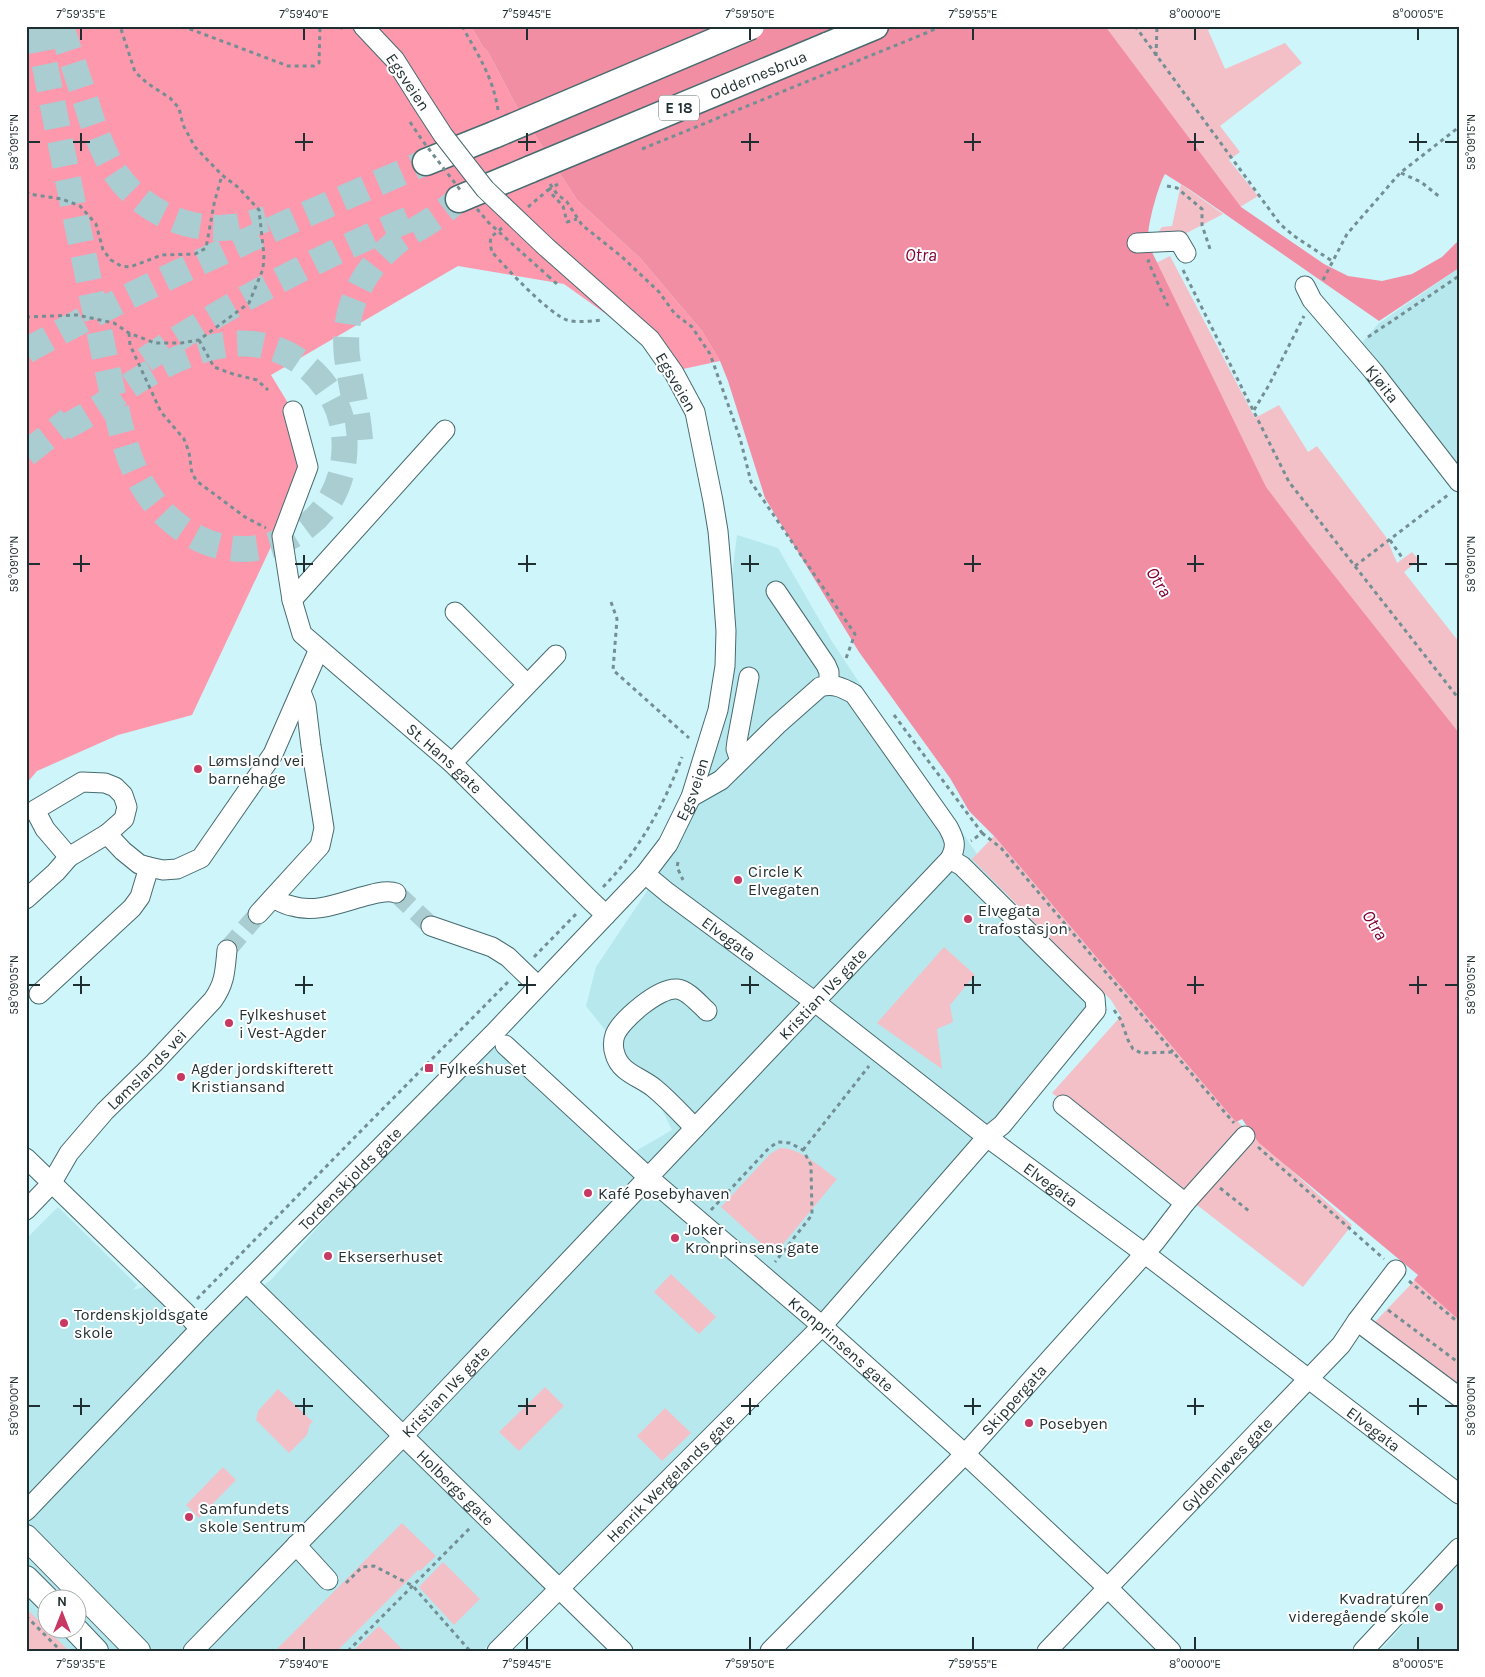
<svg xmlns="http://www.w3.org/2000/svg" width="1485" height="1677" viewBox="0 0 1485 1677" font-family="Karla,sans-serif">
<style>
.built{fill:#b7e8ee;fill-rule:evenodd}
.green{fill:#f4c0c8}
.forest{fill:#fe98ad}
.water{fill:#f28ea3}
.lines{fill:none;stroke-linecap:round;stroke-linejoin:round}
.minor-tunnel{stroke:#aacdd2;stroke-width:19;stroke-dasharray:19 9;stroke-linecap:butt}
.highway-tunnel{stroke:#aacdd2;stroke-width:26;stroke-dasharray:26 13;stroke-linecap:butt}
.minor-casing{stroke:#476b6f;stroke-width:21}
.major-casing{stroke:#476b6f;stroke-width:26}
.highway-casing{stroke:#476b6f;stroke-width:29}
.path{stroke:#748f93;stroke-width:3;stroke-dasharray:4 4;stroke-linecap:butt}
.minor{stroke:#fff;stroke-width:19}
.major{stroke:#fff;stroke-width:24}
.highway{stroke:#fff;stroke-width:26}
.minor-bridge-casing{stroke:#476b6f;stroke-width:21;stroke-linecap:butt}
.highway-bridge-casing{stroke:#476b6f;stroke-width:29;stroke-linecap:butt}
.path-bridge{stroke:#748f93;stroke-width:3;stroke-dasharray:4 4;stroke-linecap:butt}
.minor-bridge{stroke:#fff;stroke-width:19}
.highway-bridge{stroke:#fff;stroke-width:26}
.ticks{fill:none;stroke:#1f2e30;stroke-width:2}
.poi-dot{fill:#c73963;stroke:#fff;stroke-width:2}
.labels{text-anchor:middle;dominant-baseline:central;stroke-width:4;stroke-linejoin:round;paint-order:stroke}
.shield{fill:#fff;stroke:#626d6e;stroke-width:1}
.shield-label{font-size:15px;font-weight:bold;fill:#1f2e30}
.street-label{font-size:16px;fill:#1f2e30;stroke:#fff}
.poi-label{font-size:16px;fill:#1f2e30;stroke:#fff;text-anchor:start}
.water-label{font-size:18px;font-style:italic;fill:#800035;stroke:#fff}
.neatline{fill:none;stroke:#1f2e30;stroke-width:2}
.ticks-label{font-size:12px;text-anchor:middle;fill:#1f2e30}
</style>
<rect width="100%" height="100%" fill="#cdf5fa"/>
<g class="built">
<path d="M1459 268V481L1355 351 1378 324Z"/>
<path d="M737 535 778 548 831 640 890 729 1012 904 1102 996 825 1308 804 1338 482 1651H42L26 1637V1239L58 1207 137 1285 133 1290 151 1285 217 1319 271 1280 416 1117 491 1043 551 1080 629 1155 672 1130 652 1089 586 1006 596 967 655 879 697 778 730 592ZM48 1600H78V1630H48Z"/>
<path d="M1459 1563V1651H1380Z"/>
</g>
<g class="green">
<path d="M1102 26H1217L1208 30 1225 69 1285 43 1302 63 1220 126 1240 152 1229 160 1258 196 1237 209Z"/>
<path d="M1181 184 1223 214 1179 237 1173 245 1157 253 1154 247V238L1162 227 1172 226Z"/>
<path d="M1170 256 1255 418 1279 405 1308 452 1317 446 1386 537 1397 563 1412 552 1419 560 1404 572 1459 642V734L1266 490 1156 263Z"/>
<path d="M994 836 1239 1123 1352 1225 1303 1287 1052 1093 1121 1016 1111 1000 972 859Z"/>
<path d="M944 947 975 975 950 1005 953 1022 937 1029 942 1069 877 1023Z"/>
<path d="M780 1148C801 1148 820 1167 837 1179L774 1255 721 1207 770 1154Z"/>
<path d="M671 1274 716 1317 699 1334 654 1292Z"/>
<path d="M1415 1280 1459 1318V1388L1373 1324Z"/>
<path d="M545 1387 564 1406 519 1451 499 1432Z"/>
<path d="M278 1389 313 1422 310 1424 307 1435 289 1453 256 1420 258 1411Z"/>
<path d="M665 1408 691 1433 662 1461 637 1436Z"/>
<path d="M223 1467 236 1480 199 1518 186 1505Z"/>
<path d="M402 1523 436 1556 420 1571 418 1570 337 1651H275Z"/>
<path d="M443 1562 480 1599 454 1625 419 1587Z"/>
<path d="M26 1608 69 1651H26Z"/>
<path d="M379 1626 404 1651H355L354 1650Z"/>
</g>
<path class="forest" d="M26 26H471L483 47 488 52 517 107 577 200 640 258 702 331 720 361 683 369 564 284 458 266 271 375 291 408 308 451 276 536 192 715 118 735 37 771 26 784Z"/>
<path class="water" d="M471 26H1105L1241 207 1324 264 1348 276 1382 281 1412 274 1442 257 1459 240V268L1379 321 1189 189 1165 174C1158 186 1148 223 1148 238 1148 242 1150 246 1151 250L1266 487 1307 541 1459 733V1320L1414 1280 1418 1275 1259 1143 1242 1119 1236 1122 995 837 969 811 950 778 859 652 765 498 728 381 720 361 702 331 640 258 577 200 517 107 488 52 483 47Z"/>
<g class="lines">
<g class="minor-tunnel">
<path d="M396 893 431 926"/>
<path d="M227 950 258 914"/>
</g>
<g class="highway-tunnel">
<path d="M37 26C56 121 75 215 95 310 101 339 107 369 114 399 120 426 126 454 139 479 173 544 249 574 309 524 338 501 349 463 343 427 338 399 320 374 296 359 242 325 181 353 132 384 120 392 108 402 95 410 83 418 69 425 56 432"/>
<path d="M61 26C69 52 78 77 86 102 93 125 101 148 113 169 138 209 186 233 233 227 244 226 255 222 266 219"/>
<path d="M26 351C155 278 291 221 426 162"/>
<path d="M145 360C228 304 319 257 412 218"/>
<path d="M360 440C358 412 351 385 347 357 342 313 360 273 393 245 402 237 412 232 422 226 435 218 447 209 459 199"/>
<path d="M26 454 69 420"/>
</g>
<defs>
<g id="minor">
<path d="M363 26 395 60 419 98"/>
<path d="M1137 243 1179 241 1186 253"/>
<path id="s1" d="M1305 286 1312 300 1373 371 1459 482"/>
<path id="s2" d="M293 411 308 467 282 536 292 600 302 634 452 763 590 900 606 915"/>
<path d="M776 591 826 665 829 672V684"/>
<path d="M292 600 445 430"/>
<path d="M455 612 527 684"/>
<path d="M740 761 736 749 737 741 749 677"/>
<path d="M452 763 556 655"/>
<path d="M69 857 45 829 35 810 82 782 105 783 115 787 123 795 127 807 124 819 107 834"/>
<path id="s3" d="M645 874 668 893 815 1002 987 1137 1144 1253 1459 1494"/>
<path d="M273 898C279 901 285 905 292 906 317 914 344 901 369 895 377 893 388 890 396 893"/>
<path d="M26 899 56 872 69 857 107 834 123 851 139 864 149 867 163 870 177 869 201 858 273 754 319 649"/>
<path d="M258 914 320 846 324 828 311 746 306 705 301 692"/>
<path d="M431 926 492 947 508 957 538 986"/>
<path d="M39 994 132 908 140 897 149 867"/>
<path id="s4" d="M505 1045 648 1177 822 1326 965 1454 1108 1588 1171 1651"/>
<path d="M1063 1105 1185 1203"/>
<path d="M695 1128C682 1115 669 1100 654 1088 641 1077 620 1073 615 1054 613 1048 613 1041 615 1035 621 1020 659 987 677 989 688 990 699 1004 707 1011"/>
<path d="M26 1158 185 1312 200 1329"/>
<path id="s5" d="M26 1210 51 1184 69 1153 105 1111 154 1063 213 1000C225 983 225 971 227 950"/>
<path id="s6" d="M247 1283 623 1651"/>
<path d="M1357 1321 1459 1397"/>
<path id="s7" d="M26 1511 200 1329 493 1034 645 874 668 844 691 797 718 710 725 666 726 631 722 577 718 531 713 501 695 412 674 373 650 339 545 246"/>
<path d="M296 1545 328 1580"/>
<path id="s8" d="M193 1651 402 1437 950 859C957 846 955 840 948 827L854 694C843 688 834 683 820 687L777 725 721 780 691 797"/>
<path id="s9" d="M497 1651 822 1326 987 1137 1002 1125 1096 1010 1095 998 962 866 950 859"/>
<path id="s10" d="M770 1651 965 1454 1155 1242 1185 1203 1245 1136"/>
<path id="s11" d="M1047 1651 1341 1345 1357 1321 1396 1270"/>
<path d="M1363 1651 1459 1548"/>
</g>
<g id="major">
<path d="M26 1537 138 1651"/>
<path d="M26 1578 48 1600"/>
<path d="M76 1630 96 1651"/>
</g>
<g id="highway">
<path d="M827 46 875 26"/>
<path d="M426 162 496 134"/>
<path d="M459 199 531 169"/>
</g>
</defs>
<use href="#minor" class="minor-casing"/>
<use href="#major" class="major-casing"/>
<use href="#highway" class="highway-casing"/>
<g class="path">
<path d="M182 26 288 66H314L319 63 320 26"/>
<path d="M340 26 345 32"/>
<path d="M462 26C478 55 493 77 498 110"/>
<path d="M1135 26 1280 224 1294 236 1332 261"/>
<path d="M1156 56 1157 26"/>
<path d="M1401 173 1421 182 1441 198"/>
<path d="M550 184 557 194 567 202 582 225 622 257 659 292 675 314 692 327 710 354 740 438 751 482 855 634 845 661"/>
<path d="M1167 186 1177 188 1202 209V225L1210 249"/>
<path d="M26 191 29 194 62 199 80 206 96 224 103 250 111 260 121 266 130 267 162 255 195 254 206 248 214 204 222 175"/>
<path d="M528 207 548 190 563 206 567 222 577 219"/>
<path d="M502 228 491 237 490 244 492 252C506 268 549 314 567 320 578 323 592 321 603 320"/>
<path d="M1150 260 1148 261 1168 306"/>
<path d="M1183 270 1289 482 1459 699"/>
<path d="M548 276 557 284"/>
<path d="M1323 280 1347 234 1400 173 1459 127"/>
<path d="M26 317 77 315 114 323 129 333 155 343H181L199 340 249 303 263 269 264 255 259 210 239 188 222 175 195 147 183 125 179 108 170 98 147 83 135 72 120 26"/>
<path d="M129 333 130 345 161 412 184 439 189 452 192 474 198 482 245 517 266 528"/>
<path d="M1368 337 1459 276"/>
<path d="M199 340 214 367 233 374 257 380 268 390"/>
<path d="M1254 410 1269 385 1304 316"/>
<path d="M1390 540 1403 559"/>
<path d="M1355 566 1448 495"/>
<path d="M611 602 617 619 613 670 689 738"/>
<path d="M894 715 982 833 971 841"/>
<path d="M982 833 1001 848 1173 1052"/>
<path d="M678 862 677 867 683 880"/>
<path d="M603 887C639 851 664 805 682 757"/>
<path d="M534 957 577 913"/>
<path d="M1114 1010 1121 1020 1128 1040 1133 1049 1141 1053 1173 1052 1234 1123"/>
<path d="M1258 1147 1384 1259"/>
<path d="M803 1150 869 1066"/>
<path d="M1220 1188 1249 1211"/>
<path d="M711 1210 769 1148 778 1142 790 1143 803 1150 811 1165 812 1215 775 1262"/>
<path d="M1409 1281 1459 1323"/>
<path d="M197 1299 353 1139 508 982"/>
<path d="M1388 1310 1459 1363"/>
<path d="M346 1583 362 1567 374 1566 413 1586 470 1651"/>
<path d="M26 1616 61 1651"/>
<path d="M348 1651 471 1527"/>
</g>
<use href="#minor" class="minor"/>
<use href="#major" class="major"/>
<use href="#highway" class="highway"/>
<defs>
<path id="minor-bridge" d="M419 98 443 135 485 189 545 246"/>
<g id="highway-bridge">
<path d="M496 134 751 26"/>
<path id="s12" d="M531 169 827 46"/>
</g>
</defs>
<use href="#minor-bridge" class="minor-bridge-casing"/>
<use href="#highway-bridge" class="highway-bridge-casing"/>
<g class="path-bridge">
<path d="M410 122 422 140 461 191"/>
<path d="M642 149 943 26"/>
<path d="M548 190 558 184"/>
<path d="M477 209 489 223 548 276"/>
</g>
<use href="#minor-bridge" class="minor-bridge"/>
<use href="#highway-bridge" class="highway-bridge"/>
</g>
<path class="ticks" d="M81 28V40M304 28V40M527 28V40M750 28V40M973 28V40M1195 28V40M1418 28V40M81 133V151M304 133V151M527 133V151M750 133V151M973 133V151M1195 133V151M1418 133V151M28 142H40M73 142H90M295 142H313M518 142H536M741 142H759M964 142H981M1187 142H1204M1409 142H1427M1445 142H1458M81 555V572M304 555V572M527 555V572M750 555V572M973 555V572M1195 555V572M1418 555V572M28 564H40M73 564H90M295 564H313M518 564H536M741 564H759M964 564H981M1187 564H1204M1409 564H1427M1445 564H1458M81 976V994M304 976V994M527 976V994M750 976V994M973 976V994M1195 976V994M1418 976V994M28 985H40M73 985H90M295 985H313M518 985H536M741 985H759M964 985H981M1187 985H1204M1409 985H1427M1445 985H1458M81 1398V1415M304 1398V1415M527 1398V1415M750 1398V1415M973 1398V1415M1195 1398V1415M1418 1398V1415M28 1406H40M73 1406H90M295 1406H313M518 1406H536M741 1406H759M964 1406H981M1187 1406H1204M1409 1406H1427M1445 1406H1458M81 1637V1650M304 1637V1650M527 1637V1650M750 1637V1650M973 1637V1650M1195 1637V1650M1418 1637V1650"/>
<g class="poi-dot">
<circle cx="198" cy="769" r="5"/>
<circle cx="738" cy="880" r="5"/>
<circle cx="968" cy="919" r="5"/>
<circle cx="229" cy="1023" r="5"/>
<rect x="424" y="1063" width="10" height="10" rx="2.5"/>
<circle cx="181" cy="1077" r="5"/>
<circle cx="588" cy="1193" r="5"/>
<circle cx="675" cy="1238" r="5"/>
<circle cx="328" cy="1256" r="5"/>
<circle cx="64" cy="1323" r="5"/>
<circle cx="1029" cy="1423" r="5"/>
<circle cx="189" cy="1517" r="5"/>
<circle cx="1439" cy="1607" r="5"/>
</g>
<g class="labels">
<rect class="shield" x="659" y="95.5" width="40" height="25" rx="4"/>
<g class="shield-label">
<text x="679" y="108">E 18</text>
</g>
<g class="street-label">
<text stroke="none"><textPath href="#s12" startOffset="246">Oddernesbrua</textPath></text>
<text transform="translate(408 82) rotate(56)">Egsveien</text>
<text transform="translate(676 382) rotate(60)">Egsveien</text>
<text stroke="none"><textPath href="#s1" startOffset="125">Kjøita</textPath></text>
<text stroke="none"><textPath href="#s2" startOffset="421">St. Hans gate</textPath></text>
<text stroke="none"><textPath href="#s7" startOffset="986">Egsveien</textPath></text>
<text stroke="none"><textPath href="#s3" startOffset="106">Elvegata</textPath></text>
<text stroke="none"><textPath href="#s8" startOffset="910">Kristian IVs gate</textPath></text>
<text stroke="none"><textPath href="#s5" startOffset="186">Lømslands vei</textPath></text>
<text stroke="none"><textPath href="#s7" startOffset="464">Tordenskjolds gate</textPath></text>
<text stroke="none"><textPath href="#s3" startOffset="511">Elvegata</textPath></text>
<text stroke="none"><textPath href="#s4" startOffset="450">Kronprinsens gate</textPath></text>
<text stroke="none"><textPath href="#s8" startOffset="362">Kristian IVs gate</textPath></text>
<text stroke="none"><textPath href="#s10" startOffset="350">Skippergata</textPath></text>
<text stroke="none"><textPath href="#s3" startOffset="916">Elvegata</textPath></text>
<text stroke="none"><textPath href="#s11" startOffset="259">Gyldenløves gate</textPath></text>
<text stroke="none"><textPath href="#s9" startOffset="245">Henrik Wergelands gate</textPath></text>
<text stroke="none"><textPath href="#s6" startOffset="292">Holbergs gate</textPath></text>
</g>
<g class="poi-label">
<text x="208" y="760">Lømsland vei<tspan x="208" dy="18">barnehage</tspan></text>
<text x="748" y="871">Circle K<tspan x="748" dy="18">Elvegaten</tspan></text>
<text x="978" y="910">Elvegata<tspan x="978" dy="18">trafostasjon</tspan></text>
<text x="239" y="1014">Fylkeshuset<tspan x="239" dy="18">i Vest-Agder</tspan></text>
<text x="191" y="1068">Agder jordskifterett<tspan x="191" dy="18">Kristiansand</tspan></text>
<text x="439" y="1068">Fylkeshuset</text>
<text x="598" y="1193">Kafé Posebyhaven</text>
<text x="685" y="1229">Joker<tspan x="685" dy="18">Kronprinsens gate</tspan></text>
<text x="338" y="1256">Ekserserhuset</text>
<text x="74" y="1314">Tordenskjoldsgate<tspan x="74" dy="18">skole</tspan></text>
<text x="1039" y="1423">Posebyen</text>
<text x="199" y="1508">Samfundets<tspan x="199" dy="18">skole Sentrum</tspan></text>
<text x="1429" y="1598" text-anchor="end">Kvadraturen<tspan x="1429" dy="18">videregående skole</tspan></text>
</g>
<g class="water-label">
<text x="921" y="255">Otra</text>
<text transform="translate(1159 582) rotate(58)">Otra</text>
<text transform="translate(1375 925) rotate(58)">Otra</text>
</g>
</g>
<rect width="1485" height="1677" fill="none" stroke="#ffffff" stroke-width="55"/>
<g transform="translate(62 1614)"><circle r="24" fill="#ffffff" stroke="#a5abac"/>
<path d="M0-4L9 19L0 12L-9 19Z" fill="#c73963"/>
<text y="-8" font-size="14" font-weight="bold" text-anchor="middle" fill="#1f2e30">N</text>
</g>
<rect x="28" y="28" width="1430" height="1622" class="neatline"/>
<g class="ticks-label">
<text x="81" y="18">7°59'35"E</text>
<text x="304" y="18">7°59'40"E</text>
<text x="527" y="18">7°59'45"E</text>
<text x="750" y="18">7°59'50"E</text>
<text x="973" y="18">7°59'55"E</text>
<text x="1195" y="18">8°00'00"E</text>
<text x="1418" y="18">8°00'05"E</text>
<text transform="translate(14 142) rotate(-90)" y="4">58°09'15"N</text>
<text transform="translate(1471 142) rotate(-90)" y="4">58°09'15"N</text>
<text transform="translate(14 564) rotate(-90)" y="4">58°09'10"N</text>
<text transform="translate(1471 564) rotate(-90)" y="4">58°09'10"N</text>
<text transform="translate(14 985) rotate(-90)" y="4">58°09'05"N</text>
<text transform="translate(1471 985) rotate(-90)" y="4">58°09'05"N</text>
<text transform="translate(14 1406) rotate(-90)" y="4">58°09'00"N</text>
<text transform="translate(1471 1406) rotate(-90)" y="4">58°09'00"N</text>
<text x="81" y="1668">7°59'35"E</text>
<text x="304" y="1668">7°59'40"E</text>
<text x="527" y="1668">7°59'45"E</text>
<text x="750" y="1668">7°59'50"E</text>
<text x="973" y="1668">7°59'55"E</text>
<text x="1195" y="1668">8°00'00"E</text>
<text x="1418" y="1668">8°00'05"E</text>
</g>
</svg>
